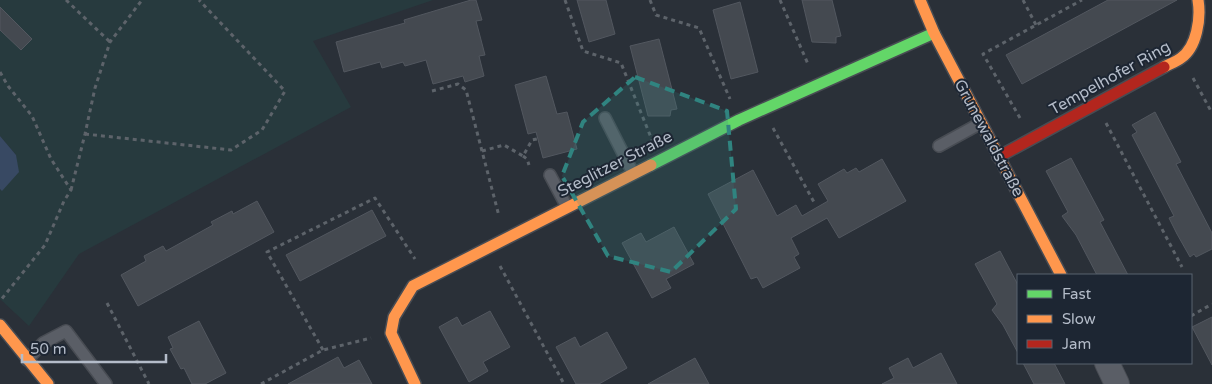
<svg xmlns="http://www.w3.org/2000/svg" width="1212" height="384" viewBox="0 0 1212 384" font-family="'Varela Round',sans-serif">
<style>
.green{fill:#273a3e}
.water{fill:#384963}
.building{fill:#444950;stroke:#52575f}
.lines{fill:none;stroke-linecap:round;stroke-linejoin:round}
.lane-casing{stroke:#484c53;stroke-width:14}
.street-casing{stroke:#484c53;stroke-width:26}
.fast-casing{stroke:#484c53;stroke-width:14}
.slow-casing{stroke:#484c53;stroke-width:14}
.jam-casing{stroke:#484c53;stroke-width:14}
.path{stroke:#5d636a;stroke-width:3;stroke-dasharray:4 4;stroke-linecap:butt}
.lane{stroke:#5a5e66;stroke-width:11}
.street{stroke:#5a5e66;stroke-width:24}
.fast{stroke:#63d668;stroke-width:11}
.slow{stroke:#ff974d;stroke-width:11}
.jam{stroke:#b3261e;stroke-width:11}
.marked{fill:#308480;fill-opacity:0.2;stroke:#308480;stroke-width:4;stroke-dasharray:10 6;stroke-linejoin:round}
.labels{text-anchor:middle;dominant-baseline:central;stroke-width:4;stroke-linejoin:round;paint-order:stroke}
.street-label{font-size:16px;fill:#b4bcc9;stroke:#1d2633}
</style>
<rect width="100%" height="100%" fill="#2a3038"/>
<path class="green" d="M0 0H433L313 41 351 107 79 254 29 326 0 299V189L1 190 16 155 0 136Z"/>
<path class="water" d="M0 136 16 155 19 172 2 191 0 189Z"/>
<g class="building">
<path d="M471 0H476L482 20 476 21 485 55 479 56 484 76 465 82 463 76 433 84 426 60 405 66 403 62 382 68 380 62 344 72 336 42 405 23 404 20Z"/>
<path d="M577 0H606L615 34 589 42Z"/>
<path d="M802 0H832L841 36 836 37V43L812 42Z"/>
<path d="M1108 0H1177L1022 84 1006 55Z"/>
<path d="M740 2 758 72 731 79 713 10Z"/>
<path d="M0 7 32 39 21 50 0 30Z"/>
<path d="M659 39 677 109 671 110 670 116H648L630 46Z"/>
<path d="M546 76 557 114 567 112 577 149 543 158 536 132 528 134 515 85Z"/>
<path d="M1155 112 1181 162 1176 164 1212 233V249L1196 257 1194 254 1190 257 1177 234 1169 218 1174 216 1132 135 1137 132 1132 125Z"/>
<path d="M1071 158 1104 220 1100 222 1128 275H1097L1076 235 1062 216 1068 212 1046 171Z"/>
<path d="M882 159 906 201 839 238 827 218 791 238 799 254 794 257 800 268 763 288 757 277 751 279 708 194 753 170 777 216 796 205 802 216 828 201 818 184 844 169 847 173 856 168 859 172Z"/>
<path d="M257 201 274 232 138 306 121 275 146 261 144 256 163 246 166 251 213 225 211 222 232 211 233 214Z"/>
<path d="M372 210 386 236 300 281 286 255Z"/>
<path d="M674 227 694 264 666 279 671 288 652 298 622 243 641 233 646 242Z"/>
<path d="M1000 251 1018 285V353L1003 325 992 310 997 304 975 264Z"/>
<path d="M490 311 510 347 483 362 488 371 469 382 439 327 457 317 462 326Z"/>
<path d="M1212 317V365L1192 327Z"/>
<path d="M199 321 226 373 205 384H192L184 368 181 369 170 349 173 348 168 337Z"/>
<path d="M607 332 627 368 599 384H576L556 347 575 337 580 347Z"/>
<path d="M941 353 957 384H882L894 378 889 368 908 358 913 368Z"/>
<path d="M338 357 344 368 359 360 372 384H288Z"/>
<path d="M695 358 709 384H648Z"/>
<path d="M1023 363H1054L1065 384H1034Z"/>
</g>
<g class="lines">
<defs>
<g id="lane">
<path d="M605 118 633 173"/>
<path d="M939 146 981 123"/>
<path d="M550 175 567 207"/>
<path d="M27 360 43 343 66 331 106 384"/>
</g>
<path id="street" d="M1107 363 1117 384"/>
<path id="fast" d="M651 165 739 120 934 33"/>
<g id="slow">
<path d="M920 0 934 33 1061 275"/>
<path d="M1164 67C1169 64 1176 62 1181 58 1197 47 1201 18 1198 0"/>
<path d="M0 325 48 384"/>
<path d="M415 384 391 333 394 317 413 286 651 165"/>
</g>
<path id="jam" d="M998 157 1164 67"/>
</defs>
<use href="#lane" class="lane-casing"/>
<use href="#street" class="street-casing"/>
<use href="#fast" class="fast-casing"/>
<use href="#slow" class="slow-casing"/>
<use href="#jam" class="jam-casing"/>
<g class="path">
<path d="M66 0 110 42"/>
<path d="M565 0 583 51 621 63 652 140"/>
<path d="M650 0 656 15 699 28 730 99"/>
<path d="M780 0 808 64"/>
<path d="M1023 0 1036 25"/>
<path d="M0 72 8 86 32 116 51 159 71 190 64 201 45 245 0 301"/>
<path d="M1193 78 1212 113"/>
<path d="M432 91 458 84 466 90 499 216"/>
<path d="M1020 118 983 54 1082 0"/>
<path d="M1106 123 1182 267"/>
<path d="M773 128 815 204"/>
<path d="M85 134 231 150 262 130 285 91 199 0"/>
<path d="M482 151 504 145 523 156 532 140 537 139"/>
<path d="M523 156 527 159 529 165"/>
<path d="M71 190 85 134 95 88 110 42 142 0"/>
<path d="M500 266 564 384"/>
<path d="M107 303 149 384"/>
<path d="M1191 316 1212 304"/>
<path d="M323 350 267 252 375 198 415 259"/>
<path d="M261 384 323 350 371 338"/>
</g>
<use href="#lane" class="lane"/>
<use href="#street" class="street"/>
<use href="#fast" class="fast"/>
<use href="#slow" class="slow"/>
<use href="#jam" class="jam"/>
</g>
<path class="marked" d="M635 77 727 111 736 209 671 272 608 256 562 176 583 122Z"/>
<g class="labels">
<g class="street-label">
<text transform="translate(1110 78) rotate(-29)">Tempelhofer Ring</text>
<text transform="translate(989 138) rotate(62)">Grunewaldstraße</text>
<text transform="translate(615 164) rotate(-27)">Steglitzer Straße</text>
</g>
</g>
<rect x="1017" y="274" width="175" height="90" fill="#1d2633" stroke="#59626f"/>
<rect x="1027" y="290" width="25" height="8" fill="#63d668" stroke="#59626f"/>
<text x="1062" y="299" font-size="15" fill="#b4bcc9">Fast</text>
<rect x="1027" y="315" width="25" height="8" fill="#ff974d" stroke="#59626f"/>
<text x="1062" y="324" font-size="15" fill="#b4bcc9">Slow</text>
<rect x="1027" y="340" width="25" height="8" fill="#b3261e" stroke="#59626f"/>
<text x="1062" y="349" font-size="15" fill="#b4bcc9">Jam</text>
<path d="M22 354v8h144v-8" fill="none" stroke="#b4bcc9" stroke-width="2.5"/>
<text x="30" y="354" font-size="15" fill="#b4bcc9" stroke="#1d2633" stroke-width="4" paint-order="stroke">50 m</text>
</svg>
